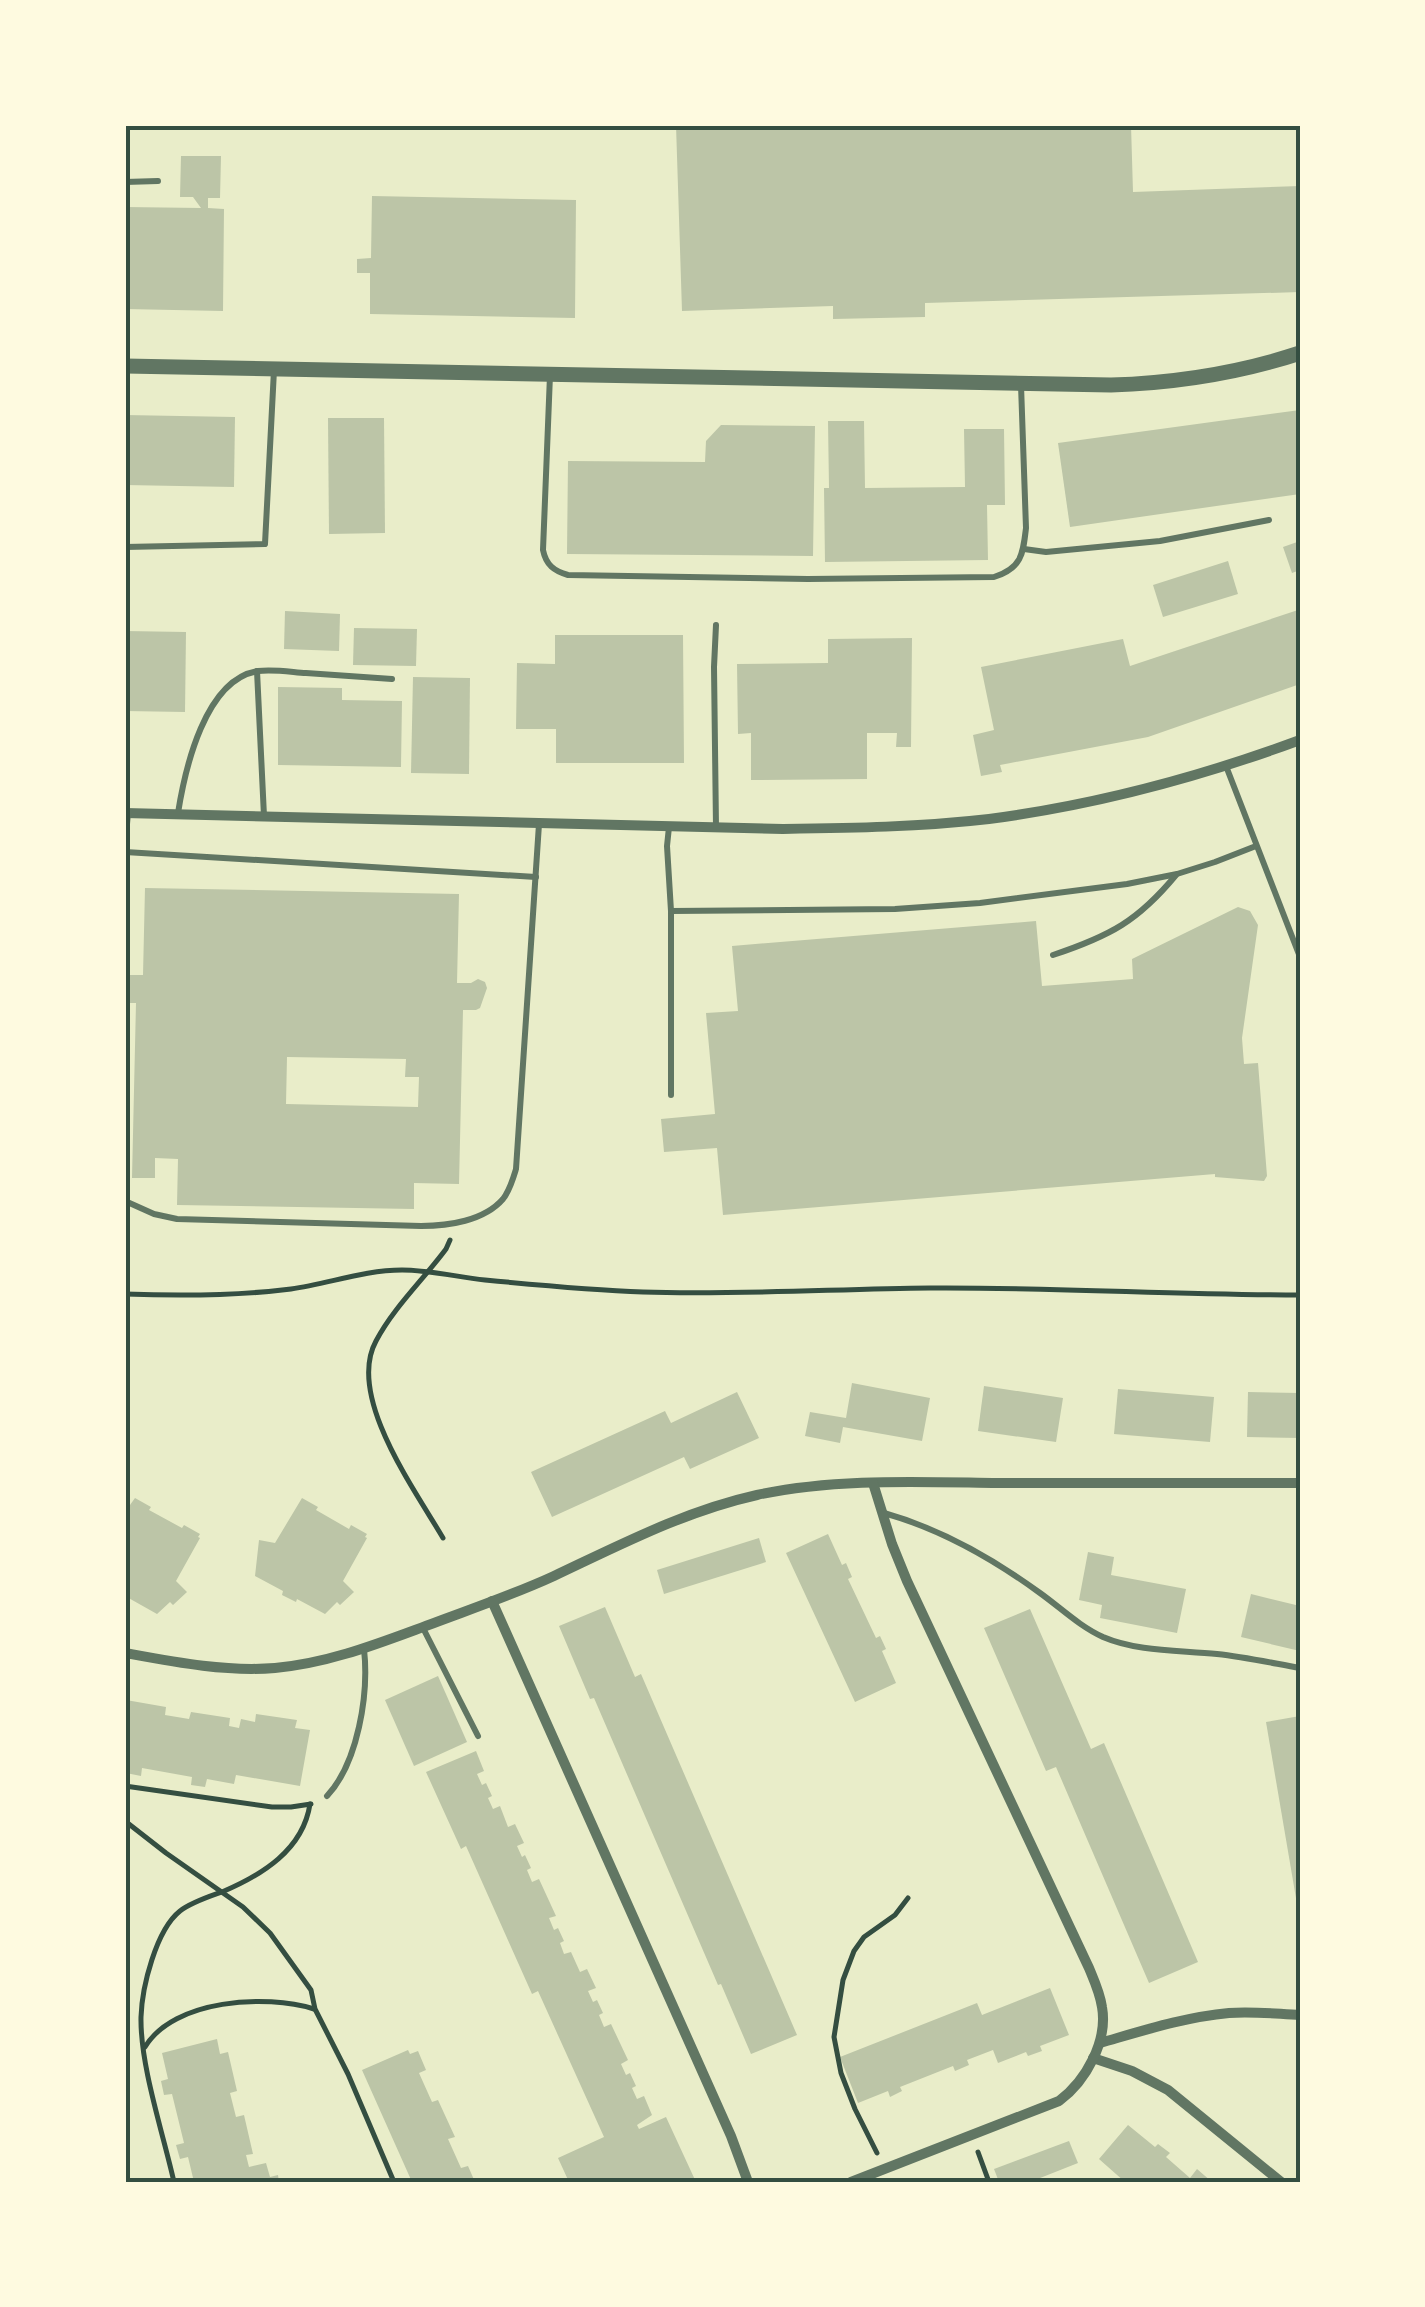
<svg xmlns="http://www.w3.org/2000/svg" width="1425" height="2307" viewBox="0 0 1425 2307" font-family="Poppins,sans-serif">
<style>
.building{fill:#bcc5a7;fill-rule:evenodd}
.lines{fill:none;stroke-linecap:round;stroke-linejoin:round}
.path{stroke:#344e41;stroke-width:5}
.service{stroke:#617663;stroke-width:6}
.minor{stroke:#617663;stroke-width:10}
.tertiary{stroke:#617663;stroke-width:15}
.neatline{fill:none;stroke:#344e41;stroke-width:4}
</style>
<rect width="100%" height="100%" fill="#e9edc9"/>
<g class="building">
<path d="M676 125H1131L1133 192 1300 186V292L925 303V317L833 319V306L682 311Z"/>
<path d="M181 156H221L220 198H208V208L224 209 223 311 125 309V207L201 208 193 197H180Z"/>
<path d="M372 196 576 200 575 318 370 314V273H357V259L371 258Z"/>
<path d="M1300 410V494L1070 527 1058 443Z"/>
<path d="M125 415 235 417 234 487 125 485Z"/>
<path d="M328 418H384L385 533 329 534Z"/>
<path d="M828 421H864L865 488 965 487 964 429H1004L1005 505H987L988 560 825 562 824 488H829Z"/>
<path d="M721 425 815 426 813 556 567 554 568 461 705 462 706 441Z"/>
<path d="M1300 541V570L1292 573 1283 547Z"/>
<path d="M1228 561 1238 594 1163 617 1153 585Z"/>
<path d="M1298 610 1300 616V684L1148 737 1000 765 1002 772 981 776 973 735 994 730 981 667 1123 639 1130 666Z"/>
<path d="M285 611 340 614 339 651 284 649Z"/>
<path d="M354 628 417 629 416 666 353 665Z"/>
<path d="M125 631 186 632 185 712 125 711Z"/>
<path d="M555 635H683L684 763H556V729H516L517 663 555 664Z"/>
<path d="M912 638 911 747H896L897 733H867V779L751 780V733L738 734 737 664 828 663V639Z"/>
<path d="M413 677 470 678 469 774 411 773Z"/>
<path d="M278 687 342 688V700L402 701 401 767 278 765Z"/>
<path d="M145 888 459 894 457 983H471L478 979 485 982 487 988 480 1008 476 1010H463L459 1184 414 1183V1209L177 1205 178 1159 155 1158V1178H132L136 1003H125V967L128 975H143ZM287 1057 406 1059 405 1077H419L418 1107 286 1104Z"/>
<path d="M1238 907 1250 911 1258 925 1242 1038 1244 1064 1258 1063 1267 1176 1264 1181 1215 1177V1174L723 1215 717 1148 664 1152 661 1119 715 1114 706 1013 738 1011 732 946 1036 921 1042 986 1133 979 1132 959Z"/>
<path d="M852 1383 930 1398 922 1441 843 1427 840 1443 805 1436 810 1412 846 1418Z"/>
<path d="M984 1386 1063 1398 1056 1442 978 1431Z"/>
<path d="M1118 1389 1214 1397 1210 1442 1114 1434Z"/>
<path d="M737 1392 759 1438 690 1469 684 1457 552 1517 531 1472 665 1411 671 1423Z"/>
<path d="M1248 1392 1300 1393V1438L1247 1437Z"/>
<path d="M135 1498 151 1507 149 1510 182 1528 184 1525 200 1534 198 1537 200 1538 176 1581 187 1592 173 1605 170 1602 157 1614 125 1596V1512Z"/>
<path d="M302 1498 318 1507 316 1510 349 1529 351 1525 367 1534 365 1537 367 1538 343 1581 354 1592 340 1605 337 1602 325 1614 297 1599 296 1602 282 1595 283 1591 255 1576 259 1540 275 1543Z"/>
<path d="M828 1534 842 1565 846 1563 852 1577 848 1579 876 1638 880 1636 886 1649 882 1651 896 1683 855 1702 786 1553Z"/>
<path d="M759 1538 766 1562 664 1594 657 1570Z"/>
<path d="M1088 1552 1114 1557 1111 1575 1186 1589 1177 1633 1100 1618 1102 1605 1079 1600Z"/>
<path d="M1251 1594 1300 1606V1651L1241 1637Z"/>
<path d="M605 1607 635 1677 641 1674 797 2035 751 2054 721 1984 718 1985 594 1698 590 1699 559 1626Z"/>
<path d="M1030 1609 1091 1749 1104 1743 1198 1962 1149 1983 1056 1767 1046 1771 984 1628Z"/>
<path d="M438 1676 467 1742 414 1766 385 1700Z"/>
<path d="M126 1700 166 1707 165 1715 189 1719 191 1712 230 1718 229 1726 239 1728 241 1719 255 1722 256 1714 297 1720 295 1728 310 1730 300 1786 236 1775 234 1784 207 1779 205 1787 191 1785 192 1777 142 1768 141 1776 126 1773Z"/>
<path d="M1300 1716V1909L1298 1910 1266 1722Z"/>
<path d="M476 1751 484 1771 477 1774 482 1785 486 1783 492 1796 488 1798 493 1809 500 1806 508 1827 515 1824 524 1843 517 1846 522 1857 525 1855 531 1868 527 1870 532 1882 539 1879 556 1916 549 1918 554 1930 558 1928 564 1941 560 1943 564 1954 571 1952 580 1972 587 1969 596 1988 588 1991 593 2002 597 2000 603 2013 599 2015 604 2027 611 2024 628 2060 621 2064 626 2075 630 2073 636 2086 632 2088 637 2099 644 2096 652 2115 637 2125 639 2129 666 2117 696 2182H569L558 2158 604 2137 538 1991 532 1994 466 1846 461 1849 426 1772Z"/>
<path d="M1050 1988 1069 2035 1040 2046 1042 2051 1028 2056 1026 2052 998 2063 993 2050 967 2060 969 2065 955 2071 953 2066 900 2087 902 2091 890 2097 888 2091 858 2103 840 2057 977 2003 982 2015Z"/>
<path d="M217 2039 220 2054 228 2052 237 2091 230 2093 236 2117 244 2115 253 2154 246 2155 249 2167 266 2163 270 2177 278 2175 279 2182H213L212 2179 194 2182 188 2157 180 2159 176 2145 184 2143 172 2094 164 2095 161 2081 168 2079 162 2053Z"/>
<path d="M408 2050 410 2054 418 2051 426 2070 419 2073 432 2102 438 2100 455 2137 448 2139 461 2168 468 2166 475 2182H412L362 2070Z"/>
<path d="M1128 2125 1155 2147 1158 2144 1170 2153 1166 2157 1190 2178 1197 2169 1212 2182H1125L1099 2159Z"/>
<path d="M1069 2141 1078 2163 1030 2182H999L994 2169Z"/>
</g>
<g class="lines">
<g class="path">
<path d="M125 1294C180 1296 236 1296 291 1289 328 1284 364 1270 402 1270 430 1270 457 1277 485 1280 537 1285 590 1290 643 1292 739 1295 834 1289 930 1288 1053 1287 1177 1295 1300 1295"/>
<path d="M443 1538C415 1490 346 1396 376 1341 394 1307 423 1280 446 1249L450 1240"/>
<path d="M125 1786 272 1807H291L311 1804"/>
<path d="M125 1821 166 1853 243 1907 270 1933 311 1990 315 2009 348 2074 394 2182"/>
<path d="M145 2047C174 1999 266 1994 314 2009"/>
<path d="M978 2152 989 2182"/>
<path d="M877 2153 855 2109 841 2073 834 2037 843 1980 854 1951 864 1937 895 1915 908 1898"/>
<path d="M174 2182C163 2133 140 2065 141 2017 142 1987 156 1930 180 1911 192 1902 208 1897 222 1892 262 1875 303 1850 310 1804"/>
</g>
<g class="service">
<path d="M125 182 158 181"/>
<path d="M550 375 543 550C546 565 554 571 568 575L808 579 994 577C1022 568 1023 554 1026 528L1021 385"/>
<path d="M125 547 265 544 274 370"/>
<path d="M1024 549 1046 552 1160 541 1269 520"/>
<path d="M257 671 264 816"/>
<path d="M1226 766 1300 957"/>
<path d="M178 813C185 769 205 679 258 671 273 669 291 672 306 673 334 675 363 677 392 679"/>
<path d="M669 827 667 846 671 911V1095"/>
<path d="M716 827 714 667 716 625"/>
<path d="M125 846 128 813"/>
<path d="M125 852 536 877"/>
<path d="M671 911 895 909 980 903 1127 884 1177 874 1215 862 1256 846"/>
<path d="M1053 955C1110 936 1138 921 1176 875"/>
<path d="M125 1201 154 1214 177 1219 421 1226C448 1226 484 1221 503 1199 510 1190 513 1179 516 1169L539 824"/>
<path d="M884 1513C941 1529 992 1558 1040 1593 1061 1608 1079 1626 1103 1637 1138 1652 1180 1650 1217 1654 1245 1657 1272 1663 1300 1668"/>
<path d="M423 1628 478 1736"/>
<path d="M327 1796C358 1763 369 1694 364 1649"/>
</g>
<g class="minor">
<path d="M125 813 783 829C852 828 920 827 989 819 1095 805 1200 777 1300 740"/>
<path d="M492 1601 731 2136 748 2182"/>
<path d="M125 1653C174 1662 225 1672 275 1668 331 1663 382 1642 434 1623 474 1608 515 1594 554 1576 620 1545 685 1511 757 1495 834 1478 919 1482 998 1483 1099 1483 1199 1483 1300 1483"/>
<path d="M1100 2043C1142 2031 1185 2017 1229 2013 1253 2011 1277 2014 1300 2015"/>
<path d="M1093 2058 1132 2071 1168 2090 1281 2182"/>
<path d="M851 2182 1059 2101C1086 2081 1108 2041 1102 2007 1100 1993 1094 1980 1089 1968L907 1581 892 1544 873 1483"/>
</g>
<path class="tertiary" d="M125 366 1111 385C1175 383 1239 373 1300 353"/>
</g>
<rect width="1425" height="2307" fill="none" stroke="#fefae0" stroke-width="255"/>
<rect x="128" y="128" width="1170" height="2052" class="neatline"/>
</svg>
